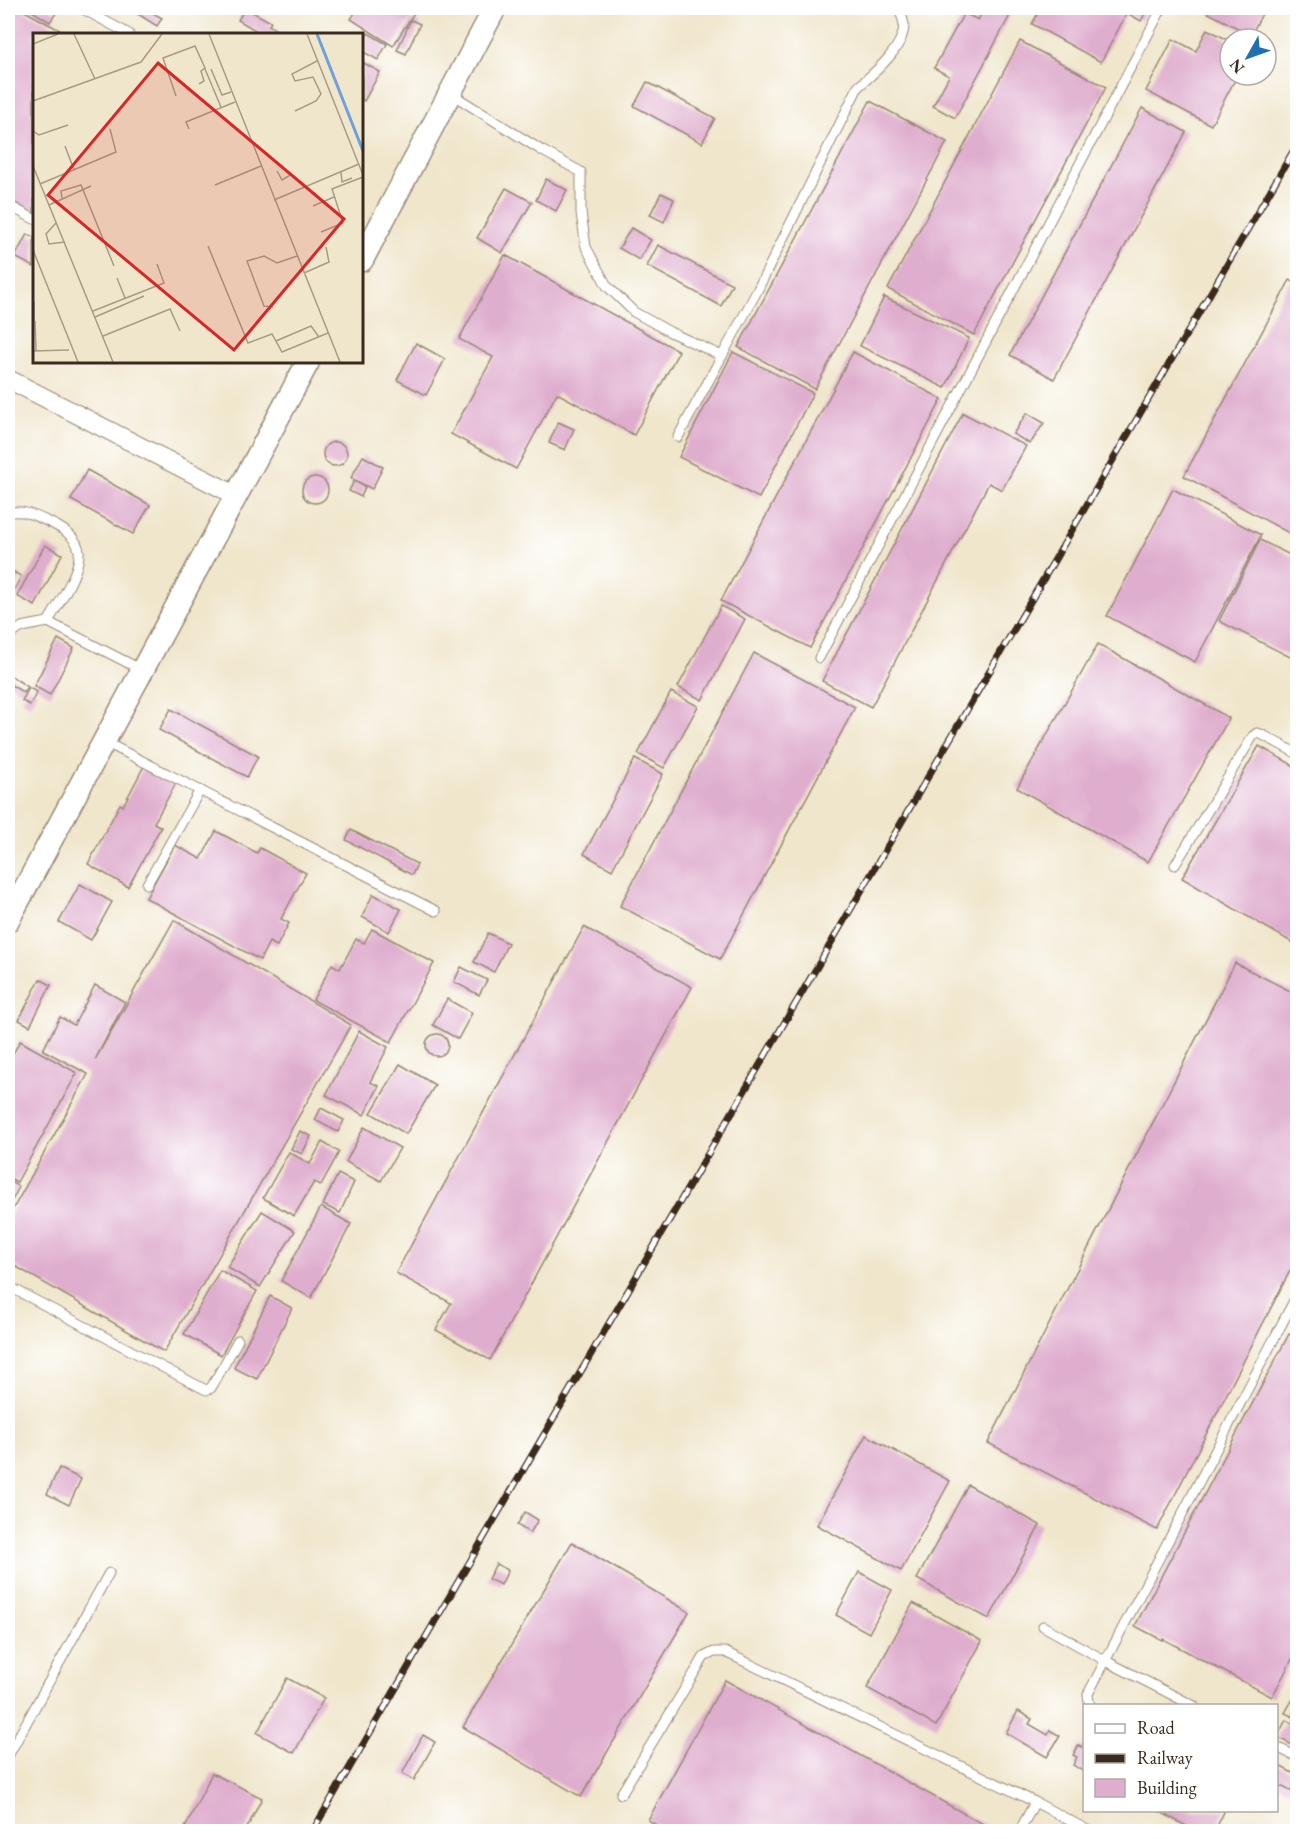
<svg xmlns="http://www.w3.org/2000/svg" width="1305" height="1839" viewBox="0 0 1305 1839" font-family="'EB Garamond',serif">
<style>
.building{fill:#dfadce}
.lines{fill:none;stroke-linecap:round;stroke-linejoin:round}
.service-casing{stroke:#968875;stroke-width:11}
.minor-casing{stroke:#968875;stroke-width:20}
.tertiary-casing{stroke:#968875;stroke-width:25}
.service{stroke:#fff;stroke-width:9}
.minor{stroke:#fff;stroke-width:18}
.tertiary{stroke:#fff;stroke-width:22}
.rail-casing{stroke:#3b2a1e;stroke-width:7}
.rail{stroke:#fff;stroke-width:4.5;stroke-dasharray:14;stroke-linecap:butt}
.inset-river{fill:none;stroke:#6ea0d9;stroke-width:3}
.inset-road{fill:none;stroke:#a89b86;stroke-width:1.5}
.view{fill:#d62828;fill-opacity:0.15;stroke:#d62828;stroke-width:3}
.inset-edge{fill:none;stroke:#3b2a1e;stroke-width:3}
</style>
<rect width="100%" height="100%" fill="#fff"/>
<filter id="ink" filterUnits="userSpaceOnUse"><feTurbulence type="fractalNoise" baseFrequency=".0167" numOctaves="2"/><feDisplacementMap in="SourceGraphic" scale="12" xChannelSelector="R" yChannelSelector="G"/><feConvolveMatrix kernelMatrix="1 2 1 2 8 2 1 2 1" color-interpolation-filters="sRGB"/></filter>
<filter id="wash" filterUnits="userSpaceOnUse"><feTurbulence type="fractalNoise" baseFrequency=".008" numOctaves="4" result="noise"/><feDisplacementMap in="SourceGraphic" scale="24" xChannelSelector="R" yChannelSelector="G"/><feGaussianBlur stdDeviation="1.35" result="paint"/><feColorMatrix in="noise" values="0 0 0 0 0 0 0 0 0 0 0 0 0 0 0 0 0 1.4 0 .05"/><feComposite in="paint" operator="in"/></filter>
<g filter="url(#wash)">
<rect width="100%" height="100%" fill="#f0e6cc"/>
<g id="blocks">
<g class="building">
<path d="M16 8H19L67 34H34V214L8 199V23Z"/>
<path d="M27 8H49L56 13 50 22Z"/>
<path d="M131 8H144L162 18 157 26 130 9Z"/>
<path d="M245 8 271 22 269 25 276 30 273 34H262L238 20Z"/>
<path d="M358 8H417L393 46 351 19Z"/>
<path d="M985 8H1014L955 118 933 106 949 76 934 68 964 13 978 20Z"/>
<path d="M1041 8H1148L1141 21 1127 13 1101 62 1032 24Z"/>
<path d="M1199 8H1265L1251 35Z"/>
<path d="M411 20 420 24 406 54 397 50Z"/>
<path d="M1207 29 1230 41V75H1241L1240 78 1237 76 1211 125 1146 91 1173 39 1196 51Z"/>
<path d="M368 33 387 44 378 60 362 51V45Z"/>
<path d="M1020 41 1106 87 974 335 888 289Z"/>
<path d="M362 62 380 72 364 101 362 99Z"/>
<path d="M647 82 715 118 702 143 634 106Z"/>
<path d="M870 101 947 142 815 389 738 347Z"/>
<path d="M1142 108 1186 132 1054 379 1010 355Z"/>
<path d="M546 179 567 190 556 211 536 200Z"/>
<path d="M506 188 532 202 502 253 477 238Z"/>
<path d="M661 193 674 199 664 222 650 215Z"/>
<path d="M631 228 651 240 639 260 619 248Z"/>
<path d="M27 234 34 237V267L15 257Z"/>
<path d="M658 245 732 284 721 306 647 266Z"/>
<path d="M505 255 679 351 634 435 557 393 516 469 451 434 493 357 459 339Z"/>
<path d="M1290 280 1298 284V538L1184 476Z"/>
<path d="M884 297 969 338 945 388 860 346Z"/>
<path d="M416 343 445 359 426 395 397 380Z"/>
<path d="M733 352 813 393 759 498 679 457Z"/>
<path d="M853 352 942 399 810 648 721 601Z"/>
<path d="M963 413 1026 446 1002 490 989 483 871 707 822 681Z"/>
<path d="M1027 413 1044 423 1030 444 1013 434Z"/>
<path d="M558 422 574 429 565 450 549 443Z"/>
<circle cx="335" cy="454" r="12"/>
<path d="M363 456 383 467 372 489 351 478Z"/>
<path d="M87 470 150 505 133 534 71 500Z"/>
<circle cx="315" cy="490" r="13"/>
<path d="M354 481 365 487 361 497 349 491Z"/>
<path d="M1173 489 1261 535 1195 662 1107 616Z"/>
<path d="M1260 540 1298 559V661L1219 621Z"/>
<path d="M45 545 62 554 35 606 17 596Z"/>
<path d="M8 569 21 576 8 602Z"/>
<path d="M721 606 745 619 702 700 678 687Z"/>
<path d="M58 639 74 648 50 695 34 686Z"/>
<path d="M1098 644 1229 718 1148 862 1017 788Z"/>
<path d="M754 653 855 707 720 959 620 906Z"/>
<path d="M8 674 28 687 24 693 8 683Z"/>
<path d="M29 688 37 692 30 705 22 701Z"/>
<path d="M671 692 698 706 664 768 638 754Z"/>
<path d="M171 709 258 756 247 777 159 730Z"/>
<path d="M1259 746 1298 768V946L1182 878Z"/>
<path d="M635 759 663 774 612 870 584 854Z"/>
<path d="M144 766 176 783 154 823 161 827 128 887 88 864 120 804 123 806Z"/>
<path d="M351 830 417 864 412 875 346 840Z"/>
<path d="M216 831 257 853 260 848 306 873 281 919 289 923 277 946 269 942 260 960 146 898 175 845 201 859Z"/>
<path d="M80 884 112 902 91 940 59 922Z"/>
<path d="M373 894 401 909 389 932 362 917Z"/>
<path d="M174 920 351 1025 164 1352 8 1262V1218L88 1074 43 1050 60 1017 74 1025 95 985 125 1002 95 1060Z"/>
<path d="M584 927 692 987 490 1360 436 1330 451 1303 396 1273Z"/>
<path d="M372 929 434 963 391 1042 313 1000 332 964 340 969 356 939 364 943Z"/>
<path d="M488 933 508 943 494 972 474 962Z"/>
<path d="M1235 963 1298 995V1255L1157 1530 988 1443Z"/>
<path d="M461 967 487 980 479 995 454 982Z"/>
<path d="M40 979 51 985 30 1026 19 1020Z"/>
<path d="M447 999 472 1013 458 1039 433 1025Z"/>
<path d="M359 1031 388 1047 370 1082 379 1086 364 1115 326 1095Z"/>
<circle cx="437" cy="1045" r="11"/>
<path d="M20 1041 77 1073 17 1182 8 1177V1063Z"/>
<path d="M400 1064 435 1085 406 1134 371 1113Z"/>
<path d="M321 1108 344 1120 338 1132 315 1120Z"/>
<path d="M364 1127 400 1148 381 1181 346 1162Z"/>
<path d="M300 1131 311 1136 302 1154 291 1149Z"/>
<path d="M322 1142 339 1152 321 1185 314 1182 294 1216 263 1198 289 1152 310 1164Z"/>
<path d="M338 1174 354 1182 340 1213 323 1205Z"/>
<path d="M8 1180 19 1187 8 1208Z"/>
<path d="M321 1207 351 1224 311 1298 281 1281Z"/>
<path d="M262 1211 295 1231 260 1287 227 1267Z"/>
<path d="M220 1270 257 1291 221 1355 184 1334Z"/>
<path d="M270 1296 292 1308 257 1379 234 1368Z"/>
<path d="M1289 1334 1298 1339V1648L1272 1697 1163 1639 1162 1640 1135 1626Z"/>
<path d="M866 1435 950 1481 901 1571 817 1525Z"/>
<path d="M59 1468 81 1479 69 1505 47 1494Z"/>
<path d="M968 1485 1040 1525 989 1619 917 1579Z"/>
<path d="M525 1512 538 1520 530 1533 517 1525Z"/>
<path d="M572 1542 689 1612 581 1797 463 1727Z"/>
<path d="M496 1564 508 1570 501 1585 488 1579Z"/>
<path d="M859 1572 892 1590 869 1633 836 1615Z"/>
<path d="M913 1603 982 1641 936 1726 867 1688Z"/>
<path d="M287 1678 324 1698 294 1753 257 1733Z"/>
<path d="M725 1680 990 1828 988 1832H668L648 1820Z"/>
<path d="M1298 1690V1719L1285 1713Z"/>
<path d="M1018 1711 1032 1719 1029 1724 1048 1735 1050 1730 1060 1736 1047 1757 1006 1733Z"/>
<path d="M1286 1720 1298 1727V1748L1277 1737Z"/>
<path d="M423 1735 435 1742 414 1780 402 1774Z"/>
<path d="M1084 1742V1772L1073 1765 1077 1757 1073 1755 1079 1745 1082 1747Z"/>
<path d="M1276 1764 1298 1776 1291 1791 1276 1784Z"/>
<path d="M212 1773 262 1798 245 1832H183Z"/>
<path d="M1157 1810H1225L1214 1832H1197Z"/>
</g>
</g>
</g>
<g filter="url(#ink)">
<use href="#blocks" fill-opacity="0" stroke="#968875" stroke-width="1.5"/>
<g class="lines">
<defs>
<g id="service">
<path d="M81 8 129 34"/>
<path d="M8 11 10 8"/>
<path d="M450 93 541 150 581 172V213L586 247 607 286 634 312 670 332 722 356 757 291 858 87C874 73 903 49 904 26 904 20 900 12 898 8"/>
<path d="M8 205 34 219"/>
<path d="M678 437 722 356"/>
<path d="M8 513C23 509 36 516 51 523 61 528 74 535 78 547 85 565 57 606 48 622"/>
<path d="M10 635 22 627 48 622 142 670"/>
<path d="M819 658 1162 8"/>
<path d="M105 742 436 911"/>
<path d="M1175 865 1253 736 1257 733 1261 734 1298 754"/>
<path d="M147 884 200 790"/>
<path d="M8 1286 206 1390 211 1388 238 1340"/>
<path d="M1043 1626 1106 1661 1194 1706"/>
<path d="M1091 1706 1089 1702 1088 1694 1298 1293"/>
<path d="M1276 1747 1298 1757"/>
<path d="M8 1756 109 1573"/>
<path d="M621 1794 704 1657 714 1652H725L1035 1802 1091 1832"/>
<path d="M1019 1832 1035 1802"/>
</g>
<path id="minor" d="M8 379 237 496"/>
<g id="tertiary">
<path d="M362 260 495 8"/>
<path d="M8 920 308 362"/>
</g>
</defs>
<use href="#service" class="service-casing"/>
<use href="#minor" class="minor-casing"/>
<use href="#tertiary" class="tertiary-casing"/>
<use href="#service" class="service"/>
<use href="#minor" class="minor"/>
<use href="#tertiary" class="tertiary"/>
<defs>
<path id="rail" d="M312 1832 1298 143"/>
</defs>
<use href="#rail" class="rail-casing"/>
<use href="#rail" class="rail"/>
</g>
</g>
<g transform="translate(33 33)">
<rect width="330" height="330" fill="#f0e6cc"/>
<path class="inset-river" d="M284 1 330 118"/>
<path class="inset-road" d="M41 1 62 46M176 1 307 329M274 1 330 142M0 11 25 1M172 36 188 74M178 36 189 62 198 59M143 63 130 25 162 13 172 35 168 38 171 48 166 51M0 68 108 29 129 1M262 78 283 68 288 61 280 44 262 48 259 41 284 28M156 96 153 89 202 69M0 98 6 102 35 92M32 113 41 137M0 133 80 329M244 138 249 147 259 141M308 139 309 149 319 145M7 151 83 119 77 96M182 152 228 133M29 165 28 158 48 152 81 233M241 167 326 131M16 172 58 153M280 173 301 164M23 190 13 201 16 211 32 209M288 199 310 190 299 156 330 144M175 213 215 310 239 301 249 319 295 300M0 217 45 329M271 240 296 229 293 214M84 245 92 265M1 269V288M240 274 231 273 214 228 231 223 244 230 264 223M60 278 131 250 124 231M62 284 111 263M2 288 3 318M70 303 137 276 147 298M243 308 278 293 286 304M0 318 36 317"/>
<path class="view" d="M125 30 311 186 201 317 15 162Z"/>
<rect width="330" height="330" class="inset-edge"/>
</g>
<rect width="1305" height="1839" fill="none" stroke="#fff" stroke-width="30"/>
<rect x="1083" y="1704" width="195" height="108" fill="#ffffff" stroke="#b1aaa5" stroke-width="1.5"/>
<rect x="1095" y="1724" width="30" height="9" fill="#ffffff" stroke="#b1aaa5" stroke-width="1.5"/>
<text x="1137" y="1734" font-size="18" fill="#3b2a1e">Road</text>
<rect x="1095" y="1754" width="30" height="9" fill="#3b2a1e" stroke="#b1aaa5" stroke-width="1.5"/>
<text x="1137" y="1764" font-size="18" fill="#3b2a1e">Railway</text>
<rect x="1095" y="1779" width="30" height="18" fill="#dfadce" stroke="#b1aaa5" stroke-width="1.5"/>
<text x="1137" y="1794" font-size="18" fill="#3b2a1e">Building</text>
<g transform="translate(1248 57) rotate(230)"><circle r="28" fill="#ffffff" stroke="#b1aaa5" stroke-width="1.5"/>
<path d="M0-4.5L10 22L0 15L-10 22Z" fill="#1f6fb2"/>
<text y="-9" font-size="16" font-weight="bold" text-anchor="middle" fill="#3b2a1e">N</text>
</g>
</svg>
